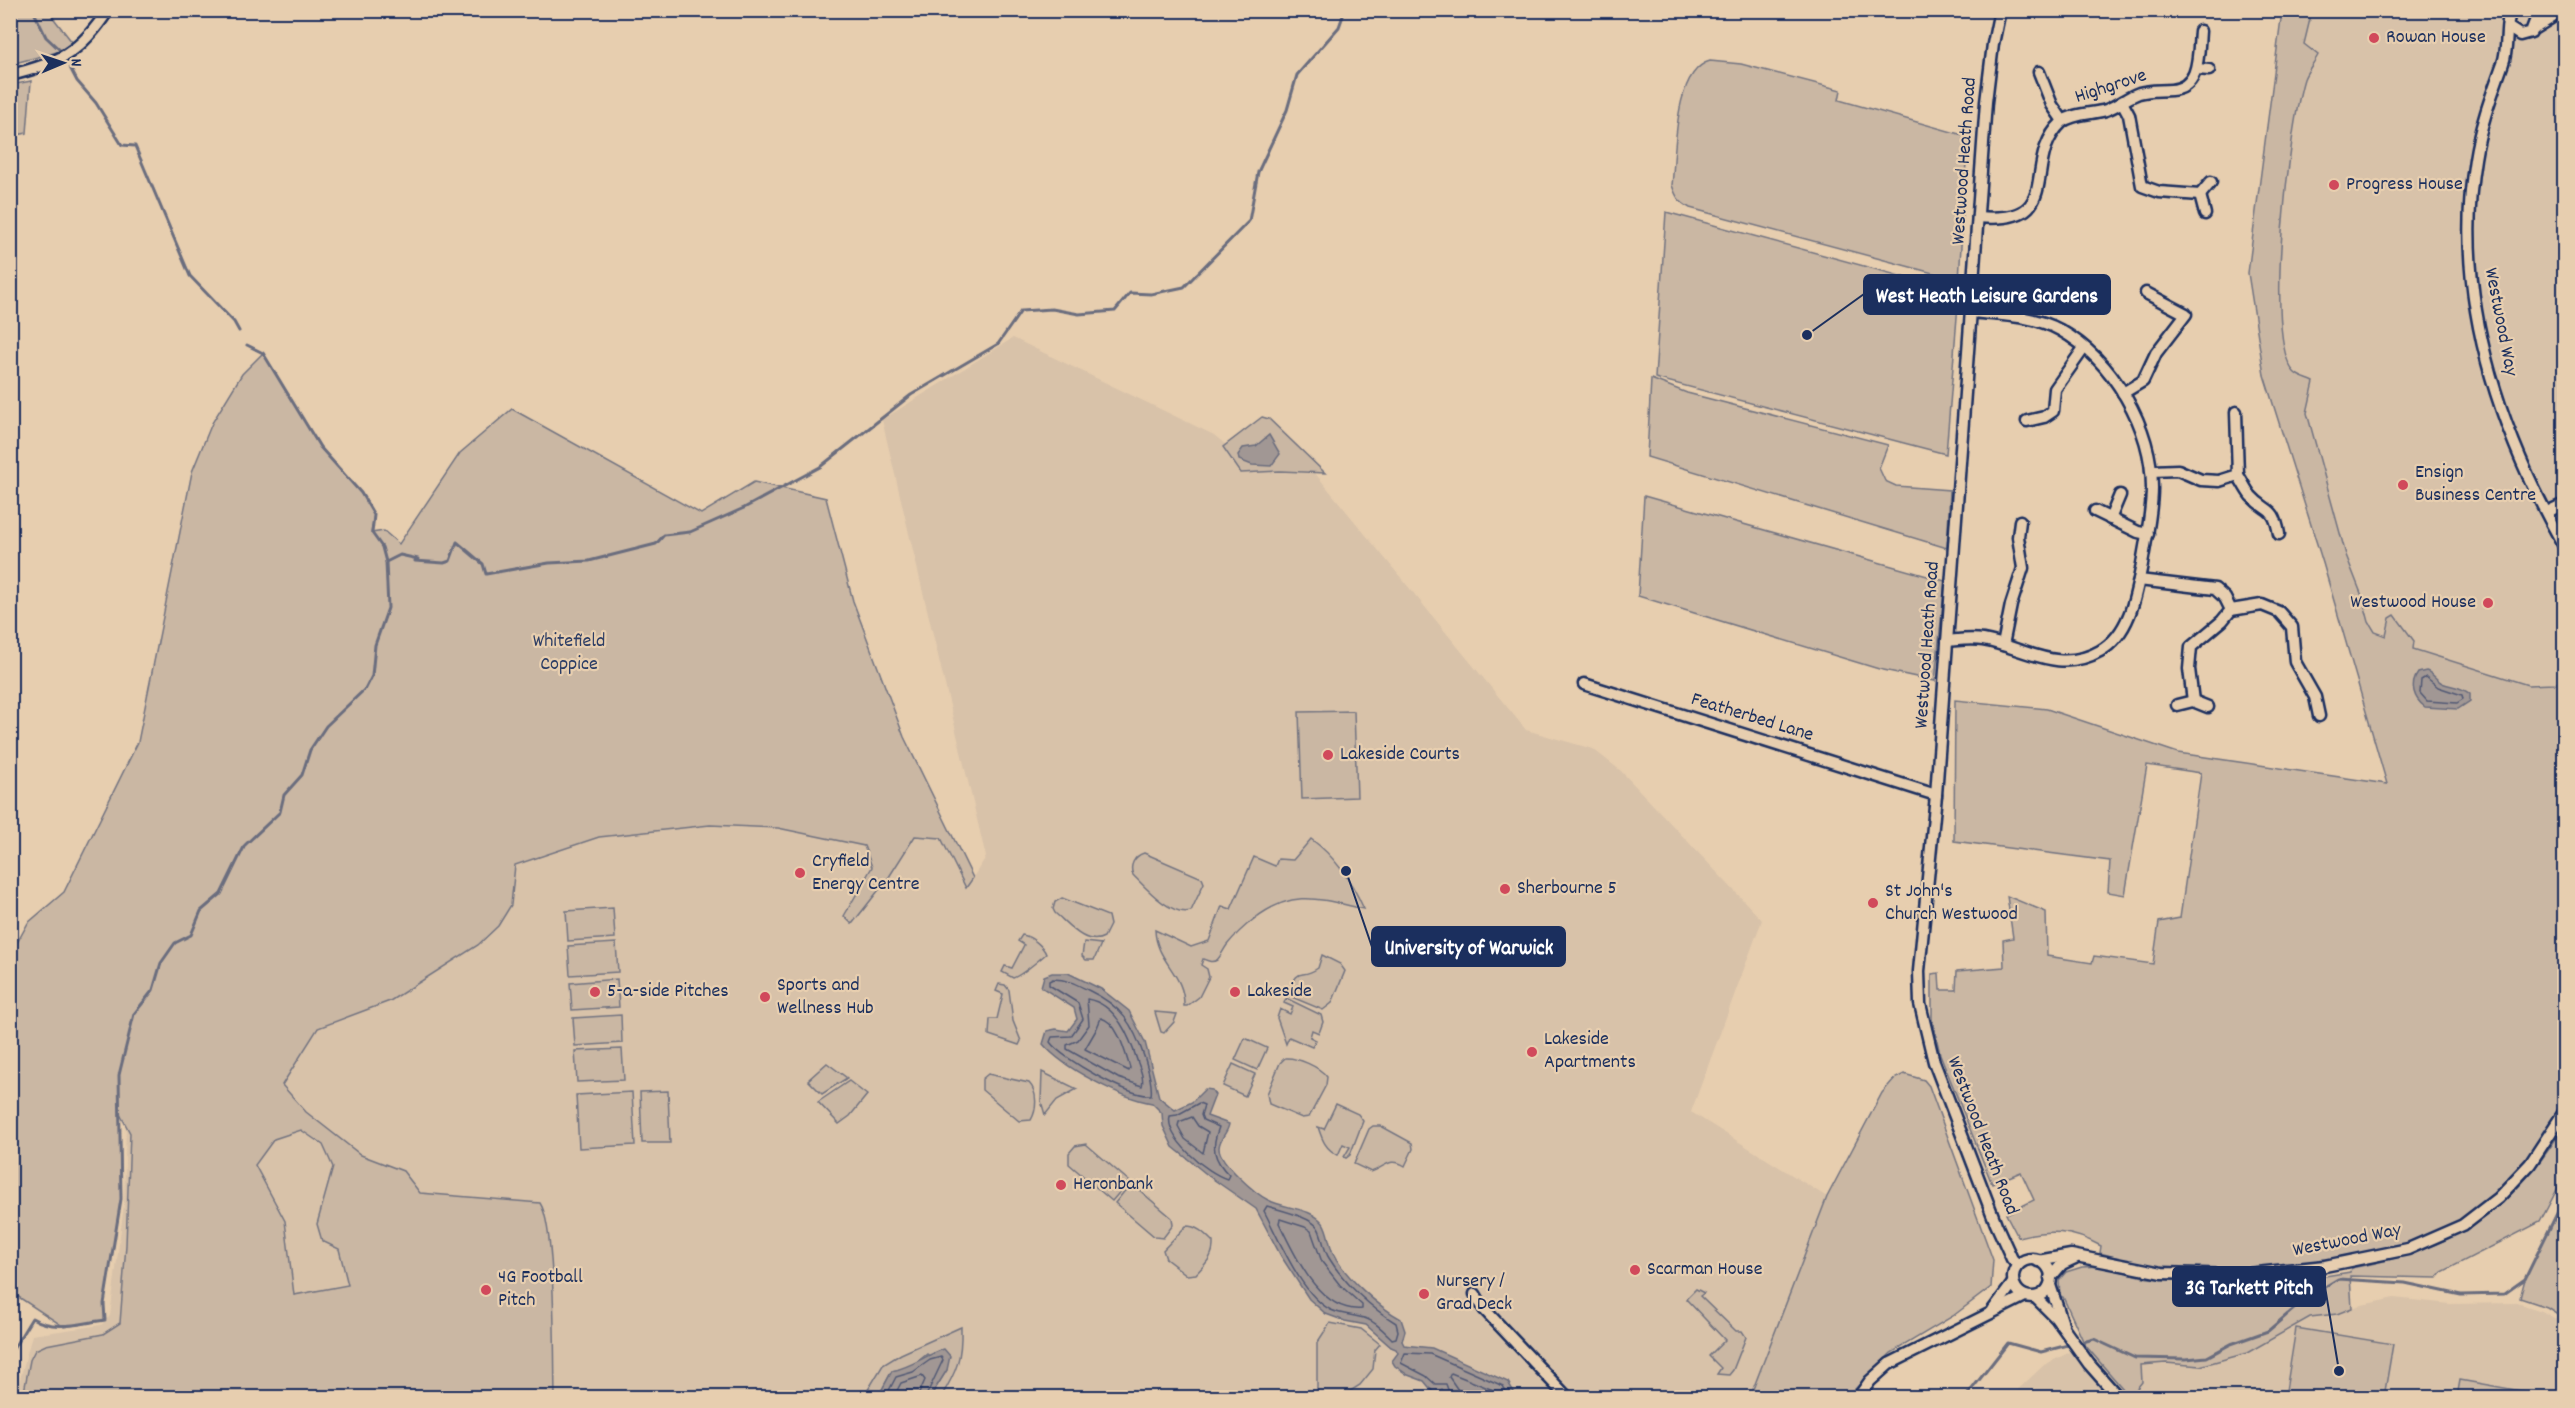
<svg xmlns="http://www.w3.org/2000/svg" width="2575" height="1408" viewBox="0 0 2575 1408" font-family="Dekko,sans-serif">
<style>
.built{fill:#d8c2a9}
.green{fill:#cab7a3;stroke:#727380;stroke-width:1.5;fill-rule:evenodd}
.water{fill:#a19794;stroke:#6b6d7e;stroke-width:1.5}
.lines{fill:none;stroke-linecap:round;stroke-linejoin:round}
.shore{stroke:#515974;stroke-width:1.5}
.stream{stroke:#6b6d7e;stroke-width:3}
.minor-casing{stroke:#1b2f5e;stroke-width:15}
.minor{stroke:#e7ceaf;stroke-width:10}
.poi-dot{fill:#d1495b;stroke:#e7ceaf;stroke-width:2}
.labels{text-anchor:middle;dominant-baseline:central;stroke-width:4.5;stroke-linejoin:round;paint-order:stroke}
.poi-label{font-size:20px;fill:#1b2f5e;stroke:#e7ceaf;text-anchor:start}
.street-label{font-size:20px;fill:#1b2f5e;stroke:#e7ceaf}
.park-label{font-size:20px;fill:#2c3d65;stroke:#e7ceaf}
.leader{fill:none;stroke:#1b2f5e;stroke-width:2}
.callout-dot{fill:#1b2f5e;stroke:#e7ceaf;stroke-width:2}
.callout{fill:#1b2f5e;stroke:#1b2f5e;stroke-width:2}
.callout-label{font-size:21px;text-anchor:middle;font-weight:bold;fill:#fff}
</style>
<rect width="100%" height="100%" fill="#e7ceaf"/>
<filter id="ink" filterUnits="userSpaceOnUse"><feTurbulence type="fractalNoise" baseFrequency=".0167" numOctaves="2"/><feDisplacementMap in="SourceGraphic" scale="12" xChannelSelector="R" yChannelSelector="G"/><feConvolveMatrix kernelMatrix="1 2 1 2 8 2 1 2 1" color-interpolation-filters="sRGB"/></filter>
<g filter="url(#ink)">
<g class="built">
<path d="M2282 11H2564V722L2349 640 2264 375 2248 273Z"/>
<path d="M1013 338 1214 435 1231 449 1253 438 1273 422 1526 730 1593 749 1621 771 1762 920 1691 1112 1827 1197 1750 1397 15 1398 32 1335 101 1325 110 1316 124 1205 127 1081 282 1085 318 1028 390 1001 478 945 498 926 511 905 514 865 599 837 710 825 749 826 941 838 966 888 986 857 882 420Z"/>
<path d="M2394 1298 2450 1304 2517 1303 2542 1311 2564 1324V1397L2009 1398 2044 1365 2088 1343 2294 1320Z"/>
</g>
<g class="green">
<path d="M10 11H48L72 42 61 51 11 64Z"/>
<path d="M2282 11H2312L2304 44 2318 55C2314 63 2307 71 2304 79 2290 125 2263 339 2294 372 2298 377 2308 379 2314 382L2307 413 2346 555 2362 596 2369 622 2375 632 2386 636 2390 618 2395 615 2414 641 2413 649 2528 685 2555 684 2564 678 2562 673 2564 671V983L2560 1043 2564 1070V1104L2526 1161 2496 1195 2460 1221 2406 1245 2354 1256 2250 1270H2177L2141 1264 2100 1253 2101 1246C2072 1230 2050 1229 2018 1237L2006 1214 2034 1200 2021 1172 1992 1184 1940 1054 1932 1019V974L1939 973 1940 990H1956L1957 971 2004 967 2003 940 2013 938 2007 896 2046 912 2047 956 2092 963 2094 956 2153 964 2159 922 2180 918 2201 773 2147 765 2125 895 2108 892 2110 861 1954 841 1955 700 2047 709 2178 753 2387 784 2323 563 2264 375 2248 273Z"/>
<path d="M1710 61 1741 64 1841 90 1839 100 1970 137 1966 162 1959 280 1690 208C1679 202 1676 197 1672 185 1676 154 1673 71 1710 61Z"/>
<path d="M31 81 27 133 11 136V85Z"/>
<path d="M1666 212 1959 292 1946 454 1655 378Z"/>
<path d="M263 353 320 447 361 493 374 515 371 533 384 531 399 544 460 453 512 409 701 514 754 482 826 498 853 601 904 737 973 878 966 888 941 838 915 836 889 877 852 924 844 916 872 867 864 846 778 828 710 825 599 837 515 865 511 905 498 926 478 945 390 1001 318 1028 282 1085 306 1112 361 1155 403 1171 420 1193 540 1203C556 1227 554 1361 555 1397H23L30 1360 35 1350 46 1345 103 1334 120 1323 126 1245 130 1133 120 1114 121 1199 104 1304 105 1320 64 1327 11 1292V954L28 923 64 892 138 742 192 472 212 423 242 374ZM301 1130 323 1145 333 1167 317 1224 322 1241 339 1249 348 1285 294 1295 285 1221 255 1165 274 1139Z"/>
<path d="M1651 379 1687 393 1888 445 1879 468 1885 481 1896 486 1950 490 1947 548 1647 457Z"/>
<path d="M1262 417 1269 419 1325 473 1280 471 1241 473 1223 447Z"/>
<path d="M1644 496 1945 581 1935 681 1879 669 1638 596Z"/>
<path d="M1354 711 1357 797 1302 799 1299 712Z"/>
<path d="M1311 839C1336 857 1352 882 1364 909 1319 899 1294 888 1254 919 1245 926 1235 935 1227 945 1224 949 1221 956 1217 960 1212 963 1208 961 1203 959L1201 965 1207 969 1209 977 1199 997 1187 1006H1184C1185 973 1156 962 1155 930L1191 947 1209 941 1222 906 1231 909 1254 857 1275 866 1278 859 1293 860Z"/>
<path d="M1144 853 1202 878 1204 883 1191 911C1171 917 1146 888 1133 875 1129 866 1134 856 1144 853Z"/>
<path d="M1062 898 1108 916 1110 925 1104 937C1086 947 1068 924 1055 913L1053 909 1055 902Z"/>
<path d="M613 908 615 938 568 941 566 911Z"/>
<path d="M1022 935C1031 936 1043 946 1046 954 1039 960 1020 976 1013 978L1002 972 1005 966 1012 968 1024 945 1018 941Z"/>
<path d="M1084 942 1101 944 1094 960H1086L1082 956Z"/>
<path d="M616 943 618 972 570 975 568 946Z"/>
<path d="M1322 955 1340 964 1345 971 1332 1003 1323 1010 1287 995C1301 962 1298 982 1318 968Z"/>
<path d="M617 979 619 1007 572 1010 570 983Z"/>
<path d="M999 984 1005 985 1009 990 1013 1021 1021 1041 1019 1045 989 1035 990 1019H997L1003 994 996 991Z"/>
<path d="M1286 998 1321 1015 1323 1022 1319 1033 1312 1030 1310 1037 1316 1040 1312 1047 1289 1037 1286 1044 1277 1018 1280 1009 1290 1014 1293 1007 1284 1003Z"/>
<path d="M1155 1012 1177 1014 1174 1022 1164 1033 1161 1032Z"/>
<path d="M621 1015 622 1043 575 1046 573 1018Z"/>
<path d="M1245 1038 1267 1048 1257 1070 1235 1060Z"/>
<path d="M622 1049 624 1080 577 1082 575 1051Z"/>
<path d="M1285 1058C1297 1057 1320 1067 1327 1077L1326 1085 1309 1117 1302 1118 1269 1104 1267 1094 1280 1063Z"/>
<path d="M827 1063 847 1078 822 1094 808 1080Z"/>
<path d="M1233 1064 1255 1074 1245 1096 1223 1086Z"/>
<path d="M1042 1072 1077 1089 1057 1100 1045 1115 1041 1101Z"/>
<path d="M988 1074 1029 1083C1038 1092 1037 1110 1031 1120L1019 1121 982 1090V1079Z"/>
<path d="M1904 1074 1924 1080 1929 1086 1993 1260 1991 1287 1953 1316 1891 1353 1847 1397H1750L1827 1197 1882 1093 1894 1079Z"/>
<path d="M849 1081 867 1095 850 1116 839 1124 818 1102Z"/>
<path d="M668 1091 670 1143H642L640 1092Z"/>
<path d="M632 1092 635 1145 579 1148 576 1095Z"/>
<path d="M1336 1104 1358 1114 1363 1121 1350 1155 1346 1158 1344 1157 1350 1147 1343 1144 1338 1155C1325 1149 1322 1139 1318 1127L1324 1129Z"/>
<path d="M1373 1126H1381L1412 1143 1413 1149 1405 1166C1390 1156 1384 1168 1371 1172L1354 1164 1369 1129Z"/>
<path d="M2564 1126V1176L2540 1222 2442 1272 2437 1278 2350 1276 2352 1308 2337 1314 2310 1317 2247 1353 2200 1366 2166 1363 2141 1365 2142 1382 2130 1397 2085 1345 2063 1297H2060L2059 1280 2066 1272 2082 1267 2100 1266 2148 1278 2193 1282 2315 1274 2319 1277 2350 1272 2351 1268C2452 1250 2510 1215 2564 1126Z"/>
<path d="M1086 1144 1129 1181 1112 1201 1069 1164V1153L1075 1146Z"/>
<path d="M1131 1183 1172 1218 1173 1225 1163 1238 1155 1237 1115 1203Z"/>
<path d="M2564 1199V1318L2547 1307 2520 1298 2525 1279Z"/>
<path d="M1186 1226C1198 1226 1205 1234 1213 1242 1214 1257 1205 1264 1196 1274L1187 1275 1166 1259 1163 1250Z"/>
<path d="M1696 1289 1704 1293 1700 1296 1736 1331H1742L1746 1337 1733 1370 1729 1375 1717 1374 1721 1368 1709 1356 1725 1340 1686 1299Z"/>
<path d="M1330 1323 1361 1329 1380 1344 1375 1350 1373 1369 1360 1385 1341 1397H1319L1317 1393V1343Z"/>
<path d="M961 1327C962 1358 957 1371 941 1397H930L947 1370 927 1354 911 1367 892 1371 878 1397 863 1398 883 1365 901 1354Z"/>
<path d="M2296 1328 2393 1344 2384 1397H2285Z"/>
<path d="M2460 1380 2555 1397H2457Z"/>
</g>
<g class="water">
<path d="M1269 435 1280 454 1271 466 1252 465 1239 460 1238 455 1243 448 1256 446Z"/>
<path d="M2426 671C2433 673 2436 680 2442 683 2452 687 2461 686 2470 694V701L2458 709 2425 707C2414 699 2409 685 2418 673Z"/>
<path d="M1052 973H1068L1101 989 1129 1011 1145 1042 1159 1097 1175 1110 1192 1102 1205 1089 1212 1090 1215 1095 1207 1116 1229 1124C1228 1133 1219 1138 1219 1148 1219 1162 1256 1194 1268 1200 1285 1209 1310 1207 1323 1223 1328 1230 1329 1244 1333 1253 1344 1276 1379 1307 1401 1319L1405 1331 1402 1341 1404 1345 1432 1348 1508 1382 1517 1397H1447L1442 1389 1434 1393 1424 1381 1408 1375 1395 1366 1392 1361 1398 1353 1396 1349 1391 1347 1366 1325 1345 1321 1326 1314 1309 1299 1281 1256 1256 1209 1210 1177 1173 1147 1163 1126 1162 1113 1152 1103C1121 1098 1063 1068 1043 1044L1047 1031 1056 1029 1068 1031 1077 1019 1074 1008 1041 987 1044 976Z"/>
<path d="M944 1349 950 1356 947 1370 930 1397H878L892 1371C914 1366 923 1356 944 1349Z"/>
</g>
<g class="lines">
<g class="shore">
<path d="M2426 677 2438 687 2462 695 2463 699 2457 703 2427 701 2420 693 2421 680Z"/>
<path d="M1053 979C1067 979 1076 984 1088 990 1122 1006 1133 1024 1145 1059 1148 1070 1153 1084 1151 1095 1130 1097 1063 1060 1050 1042L1052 1037 1071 1036 1083 1019 1078 1003 1049 985V981Z"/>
<path d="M1087 999C1117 1004 1130 1038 1138 1063 1141 1071 1144 1079 1142 1086L1118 1078 1067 1049V1045L1078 1040 1089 1025Z"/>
<path d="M1101 1018C1118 1022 1125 1052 1130 1068L1129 1071 1085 1049 1096 1030Z"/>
<path d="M1199 1103 1204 1105 1201 1115 1203 1120 1219 1127C1211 1147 1213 1159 1229 1175L1227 1179C1207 1173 1165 1138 1170 1116L1177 1115Z"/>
<path d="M1192 1117 1198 1126 1208 1132 1203 1153 1185 1139 1178 1126 1179 1122Z"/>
<path d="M1267 1206C1279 1210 1312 1217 1318 1228 1323 1236 1323 1249 1329 1258 1344 1283 1371 1308 1396 1323L1398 1331 1396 1338 1392 1339C1385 1332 1376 1322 1367 1319 1355 1315 1342 1315 1331 1310 1301 1295 1279 1239 1264 1211Z"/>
<path d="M1280 1219 1305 1227 1311 1231 1322 1262 1340 1285 1362 1305V1309C1319 1313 1295 1255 1279 1223Z"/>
<path d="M885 1398 896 1377 913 1372 930 1360 941 1357 943 1360 925 1398"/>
<path d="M893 1398 901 1383 922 1376 925 1380 917 1398"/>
<path d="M1451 1398 1446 1384H1435L1426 1376 1401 1363 1405 1353 1430 1354 1503 1386 1510 1398"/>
<path d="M1459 1398 1458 1390 1449 1377 1451 1373 1498 1392 1502 1398"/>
</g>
<g class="stream">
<path d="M33 10 46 37 62 52"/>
<path d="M65 58 77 81 96 103 122 145 135 146 190 276 234 322 239 331"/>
<path d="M247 345 263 353 320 447 361 493 374 515 372 533 382 547 386 562"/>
<path d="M2079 1343 2094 1339 2135 1358 2186 1359 2207 1357 2231 1344 2268 1331 2308 1297 2338 1279 2405 1283 2461 1295 2504 1294 2525 1279 2564 1199"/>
<path d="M10 1354 32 1318C55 1332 80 1323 105 1320L104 1304 121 1199 119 1075 134 1014 153 990 161 963 175 943 191 935 201 911 221 894 245 845 280 812 284 795 302 775 310 750 326 726 366 688 372 676 375 645 388 608 386 562 400 555 418 559 415 561 444 563 450 561 457 542 483 564 486 574 549 563 589 561 656 544 664 535 690 532 744 508 820 467 911 395 998 344 1021 311 1052 309 1079 314 1115 311 1130 293 1151 294 1184 287 1249 221 1258 172 1287 110 1297 75 1339 27 1345 10"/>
<path d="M1965 1398 2008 1343 2041 1352 2072 1344"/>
</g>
<defs>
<g id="minor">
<path d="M2000 10 1993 44 1986 102 1936 795 1919 971 1920 1004 1934 1062 1996 1224 2012 1259 2018 1265"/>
<path d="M2512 10C2504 20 2509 48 2503 63 2492 94 2480 126 2475 159 2453 294 2498 429 2564 546"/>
<path d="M2509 28 2520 35 2531 32 2536 19 2532 10"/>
<path d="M2535 28 2564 10"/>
<path d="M2197 69 2209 70"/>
<path d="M2039 72 2052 105 2063 121"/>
<path d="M10 75C58 64 81 52 108 10"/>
<path d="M2122 102 2129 115 2142 186 2159 192 2200 195 2205 214"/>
<path d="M2200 195 2211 182"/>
<path d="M1978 217C2068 225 2019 163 2062 122 2073 113 2093 114 2106 110 2118 106 2127 97 2139 93 2150 90 2159 91 2171 90 2201 88 2198 54 2200 31"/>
<path d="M2123 393 2143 381 2156 353 2186 314 2146 293"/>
<path d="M2236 412 2238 475"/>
<path d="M2027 421 2044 417 2053 411 2055 389 2084 348"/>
<path d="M2151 471 2178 470 2201 480 2219 481 2238 475C2242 481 2246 490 2251 496 2267 514 2274 505 2279 534"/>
<path d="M2095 511 2138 532 2148 534"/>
<path d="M2547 512 2564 504"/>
<path d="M2110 519 2120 495"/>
<path d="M2139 580 2215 589 2225 598 2231 610 2262 605 2279 612 2292 627 2295 662 2315 697 2319 716"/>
<path d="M1947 641C1959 640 1970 638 1983 640 2024 647 2058 675 2100 651 2130 634 2136 595 2142 564 2146 539 2152 513 2152 488 2152 427 2113 360 2060 330 2033 315 2000 315 1971 312"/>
<path d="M2003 645 2011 605 2023 568 2018 537 2020 521"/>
<path d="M1584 684 1936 795"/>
<path d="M2193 701 2189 669 2191 647 2222 621 2231 610"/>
<path d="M2177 705 2193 701 2208 707"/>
<circle cx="2032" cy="1278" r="19"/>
<path d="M2038 1261 2071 1255 2162 1273 2237 1275 2325 1266 2408 1249 2463 1225 2498 1198 2530 1164 2564 1112"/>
<path d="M2050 1278 2062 1264 2075 1258"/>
<path d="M2050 1285 2063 1324"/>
<path d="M1475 1294 1484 1309 1568 1398"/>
<path d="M2035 1297 2056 1318 2089 1364 2119 1398"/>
<path d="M1993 1310 2013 1283"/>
<path d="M1858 1398 1870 1381 1889 1364 2025 1296"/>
</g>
</defs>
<use href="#minor" class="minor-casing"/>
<use href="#minor" class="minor"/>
</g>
</g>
<g class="poi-dot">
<circle cx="2374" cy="38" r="6"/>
<circle cx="2334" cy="185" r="6"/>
<circle cx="2403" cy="485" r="6"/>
<circle cx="2488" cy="603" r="6"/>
<circle cx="1328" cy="755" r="6"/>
<circle cx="800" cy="873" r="6"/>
<circle cx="1505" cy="889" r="6"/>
<circle cx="1873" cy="903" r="6"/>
<circle cx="595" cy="992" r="6"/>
<circle cx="1235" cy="992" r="6"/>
<circle cx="765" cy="997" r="6"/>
<circle cx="1532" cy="1052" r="6"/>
<circle cx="1061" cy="1185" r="6"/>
<circle cx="1635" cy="1270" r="6"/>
<circle cx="486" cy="1290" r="6"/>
<circle cx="1424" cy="1294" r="6"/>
</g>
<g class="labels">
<g class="poi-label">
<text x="2386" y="38">Rowan House</text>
<text x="2346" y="185">Progress House</text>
<text x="2415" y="473">Ensign<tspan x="2415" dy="23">Business Centre</tspan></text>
<text x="2476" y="603" text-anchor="end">Westwood House</text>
<text x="1340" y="755">Lakeside Courts</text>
<text x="812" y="862">Cryfield<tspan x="812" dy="23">Energy Centre</tspan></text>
<text x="1517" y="889">Sherbourne 5</text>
<text x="1885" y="892">St John's<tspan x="1885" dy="23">Church Westwood</tspan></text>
<text x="777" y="986">Sports and<tspan x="777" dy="23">Wellness Hub</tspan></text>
<text x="607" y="992">5-a-side Pitches</text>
<text x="1247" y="992">Lakeside</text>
<text x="1544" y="1040">Lakeside<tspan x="1544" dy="23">Apartments</tspan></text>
<text x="1073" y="1185">Heronbank</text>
<text x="1647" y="1270">Scarman House</text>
<text x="498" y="1278">4G Football<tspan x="498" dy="23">Pitch</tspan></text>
<text x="1436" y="1282">Nursery /<tspan x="1436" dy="23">Grad Deck</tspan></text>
</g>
<g class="street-label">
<text transform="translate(2111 87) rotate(-18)">Highgrove</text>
<text transform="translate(1965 161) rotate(-86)">Westwood Heath Road</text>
<text transform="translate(2500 322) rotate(79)">Westwood Way</text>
<text transform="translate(1928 645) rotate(-86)">Westwood Heath Road</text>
<text transform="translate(1752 718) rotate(17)">Featherbed Lane</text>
<text transform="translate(1982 1136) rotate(69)">Westwood Heath Road</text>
<text transform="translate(2347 1241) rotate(-11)">Westwood Way</text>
</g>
<g class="park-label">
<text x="569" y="642">Whitefield<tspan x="569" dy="23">Coppice</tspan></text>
</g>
</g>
<path class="leader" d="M1807 335L1864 294M1346 871L1372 947M2339 1371L2325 1287"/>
<g class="callout-dot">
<circle cx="1807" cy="335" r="6"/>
<circle cx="1346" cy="871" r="6"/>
<circle cx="2339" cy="1371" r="6"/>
</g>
<g class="callout">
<rect x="1864" y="275" width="246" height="39" rx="6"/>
<rect x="1372" y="927" width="193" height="39" rx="6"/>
<rect x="2173" y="1267" width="152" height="39" rx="6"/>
</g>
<g class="callout-label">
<text x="1987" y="302">West Heath Leisure Gardens</text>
<text x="1469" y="954">University of Warwick</text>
<text x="2249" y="1294">3G Tarkett Pitch</text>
</g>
<rect width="2575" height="1408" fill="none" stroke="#e7ceaf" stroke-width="36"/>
<rect x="18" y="18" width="2539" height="1372" fill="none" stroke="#1b2f5e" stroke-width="2" filter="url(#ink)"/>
<g transform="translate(63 63) rotate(88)" stroke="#e7ceaf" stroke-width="4.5" paint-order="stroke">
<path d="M0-4.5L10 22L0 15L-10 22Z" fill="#1b2f5e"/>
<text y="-9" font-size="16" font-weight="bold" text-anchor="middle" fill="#1b2f5e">N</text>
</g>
</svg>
